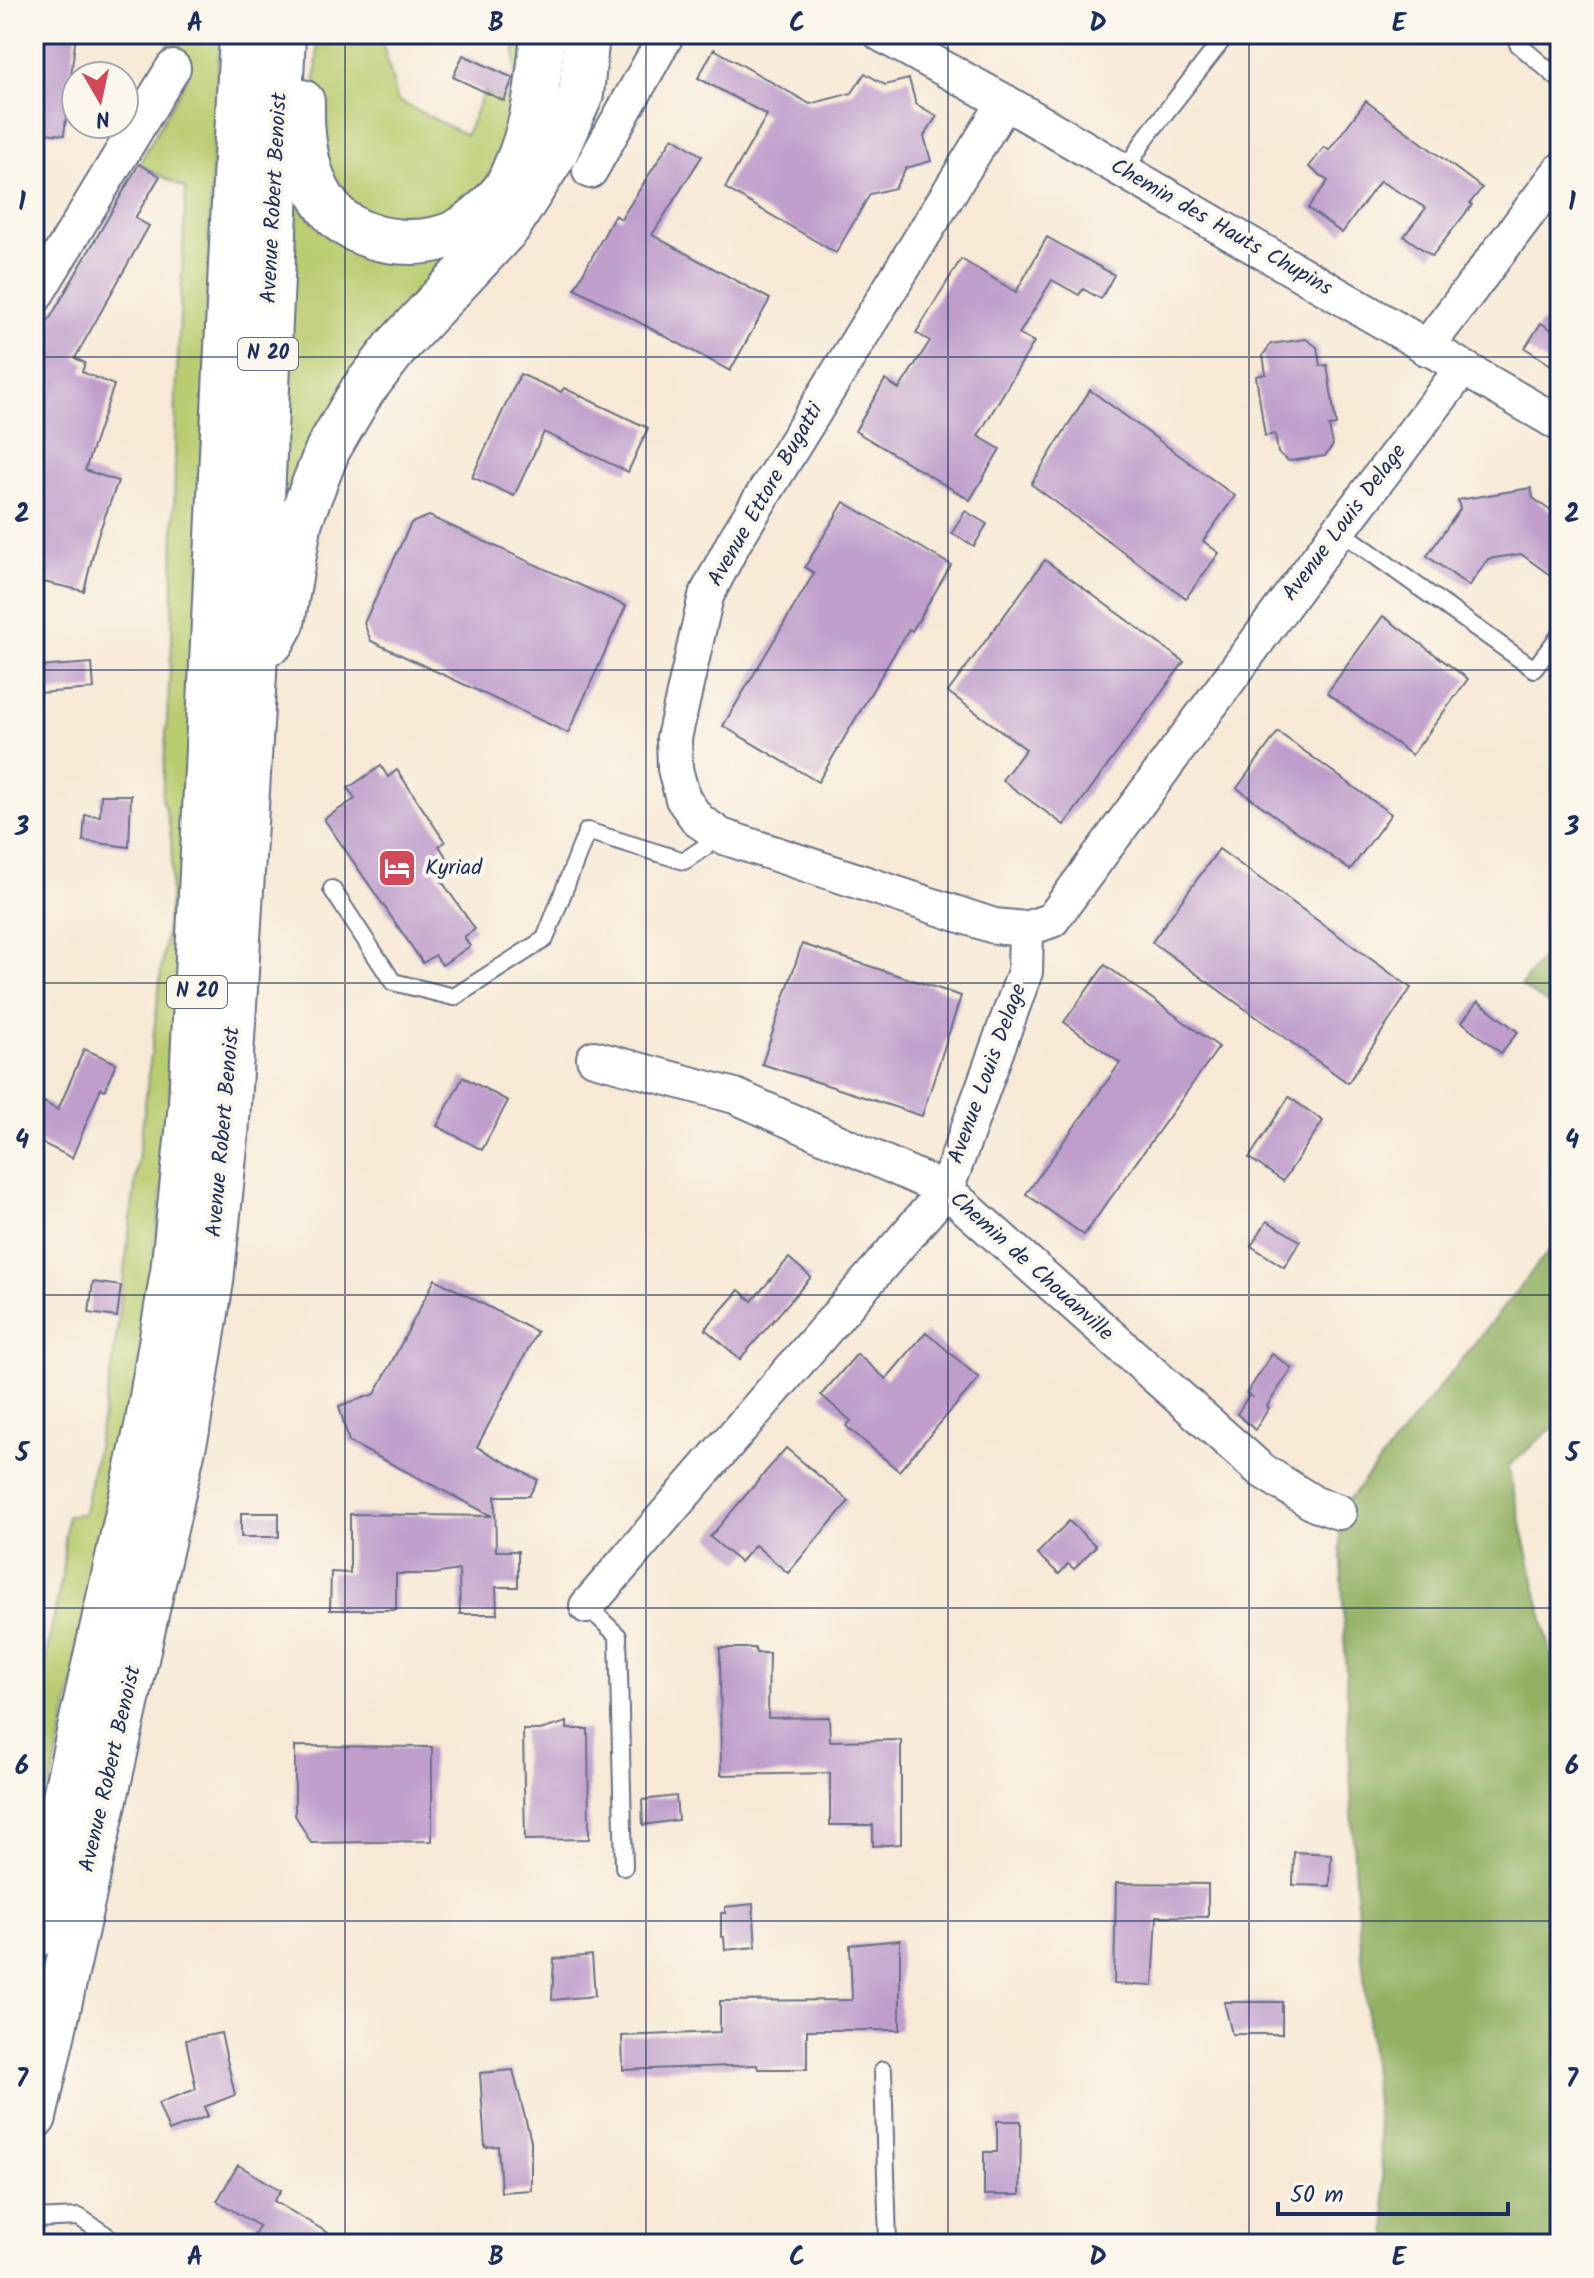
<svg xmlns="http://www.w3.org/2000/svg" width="1594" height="2278" viewBox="0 0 1594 2278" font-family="Kalam,sans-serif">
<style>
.green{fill:#b9cc70;stroke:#6a7e67;stroke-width:2}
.forest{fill:#92b062;stroke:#567060;stroke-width:2}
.building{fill:#bf9ecc}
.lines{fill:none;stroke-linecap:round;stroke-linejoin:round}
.service-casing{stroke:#687088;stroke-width:20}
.minor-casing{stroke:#687088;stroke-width:38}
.primary-casing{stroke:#687088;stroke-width:48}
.service{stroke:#fff;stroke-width:16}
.minor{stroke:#fff;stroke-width:34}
.primary{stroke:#fff;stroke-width:44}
.grid{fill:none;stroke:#1b2f5e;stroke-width:2;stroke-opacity:0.55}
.labels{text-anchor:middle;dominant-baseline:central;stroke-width:8;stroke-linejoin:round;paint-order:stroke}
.shield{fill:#fbf7ec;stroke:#5e6b89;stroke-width:2}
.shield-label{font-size:20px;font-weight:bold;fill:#1b2f5e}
.street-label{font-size:22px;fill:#1b2f5e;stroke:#fbf7ec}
.poi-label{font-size:22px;fill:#1b2f5e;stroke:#fbf7ec;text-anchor:start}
.neatline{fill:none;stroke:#1b2f5e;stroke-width:3}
.grid-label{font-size:26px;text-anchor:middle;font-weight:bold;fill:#1b2f5e}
</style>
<rect width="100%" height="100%" fill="#fbf7ec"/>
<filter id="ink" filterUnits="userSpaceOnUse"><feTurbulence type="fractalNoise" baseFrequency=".0125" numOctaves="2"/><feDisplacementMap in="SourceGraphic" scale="16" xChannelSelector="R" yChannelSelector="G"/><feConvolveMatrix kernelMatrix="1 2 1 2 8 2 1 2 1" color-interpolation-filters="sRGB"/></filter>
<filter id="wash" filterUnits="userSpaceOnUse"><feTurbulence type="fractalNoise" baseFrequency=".006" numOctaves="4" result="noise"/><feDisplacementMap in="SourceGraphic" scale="32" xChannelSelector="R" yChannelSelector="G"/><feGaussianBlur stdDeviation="1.8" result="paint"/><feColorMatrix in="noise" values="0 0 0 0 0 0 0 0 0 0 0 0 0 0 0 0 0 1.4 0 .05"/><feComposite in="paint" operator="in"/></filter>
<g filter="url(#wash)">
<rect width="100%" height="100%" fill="#f7e9d5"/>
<g class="green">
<path d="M174 34H220L211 184 195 697 165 1166 137 1387 34 1863V1714L62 1577 67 1516 84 1513 113 1364 170 900C172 865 175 832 162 799L172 639 176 397 186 189 139 164 187 77 160 59Z"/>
<path d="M318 34H380L398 101 466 135 484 92 504 100 515 78V44L534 48 507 164 450 220 393 229 335 193 314 122Z"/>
<path d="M554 44 573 81 288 504 281 499 296 206 300 187 454 247Z"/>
</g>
<g class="forest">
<path d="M1560 932V1012L1521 986Z"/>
<path d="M1560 1237V1421L1508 1467 1553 1663 1560 1664V2244H1389L1355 1882 1339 1512Z"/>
</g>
<g id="blocks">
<g class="building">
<path d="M39 34H76L64 135 34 132V79Z"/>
<path d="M714 49 810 104 852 93 865 73 885 85 909 79 916 104 937 116 924 136 931 161 906 168 895 188 870 194 836 253 725 188 767 115 698 78Z"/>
<path d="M463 55 513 78 504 101 453 77Z"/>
<path d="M1366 101 1482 188 1470 203 1472 205 1432 256 1404 236 1426 208 1380 181 1342 233 1308 208 1328 181 1309 167 1324 147 1329 150Z"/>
<path d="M673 137 702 156 652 235 770 299 730 371 575 288 615 215 621 219Z"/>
<path d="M139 164 160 176 135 218 149 226 75 358 85 363 82 372 114 385 85 470 118 481 97 538 84 591 34 580V346Z"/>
<path d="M1047 237 1114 275 1101 299 1083 289 1079 295 1052 280 1019 334 1034 342 978 436 1000 449 970 500 855 431 885 380 899 389 930 341 916 333 961 259 1016 292Z"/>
<path d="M1541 323 1560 335V371L1525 348Z"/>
<path d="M1306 339 1317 347 1320 366 1327 365 1336 425 1329 426 1333 445 1325 456 1289 461 1278 453 1275 434 1265 436 1256 376 1266 374 1263 355 1271 344Z"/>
<path d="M520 374 561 392 564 388 648 428 628 472 544 432 514 496 472 477Z"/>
<path d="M1090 390 1235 496 1203 541 1219 553 1186 598 1031 484Z"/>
<path d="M1531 488 1533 498 1560 518V561L1550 575 1521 554 1488 559 1469 586 1427 556 1460 509 1458 500Z"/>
<path d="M844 502 951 565 912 631 909 629 818 782 723 726 814 573 805 567Z"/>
<path d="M965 511 987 524 974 546 952 533Z"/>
<path d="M429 516 626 606 568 733 371 641 364 623 411 523Z"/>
<path d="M1045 560 1184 662 1064 825 1002 780 1026 749 948 692Z"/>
<path d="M1383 616 1468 679 1412 755 1327 693Z"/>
<path d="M92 663 94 689 39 693 38 667Z"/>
<path d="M1278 732 1391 814 1350 870 1237 788Z"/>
<path d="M381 766 388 777 397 770 445 842 439 846 449 861 434 870 475 929 464 937 470 946 442 965 435 955 423 963 324 819 355 799 348 788Z"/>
<path d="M101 795H131L129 847 83 841 85 815 100 816Z"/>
<path d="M1219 849 1411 988 1348 1083 1152 942Z"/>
<path d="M802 944 961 996 922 1116 762 1064Z"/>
<path d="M1105 965 1219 1047 1084 1235 1026 1194 1120 1063 1064 1022Z"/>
<path d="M1478 1001 1518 1032 1501 1053 1462 1022Z"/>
<path d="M84 1049 116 1063 105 1090 101 1088 72 1158 34 1139V1096L58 1110Z"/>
<path d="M463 1077 508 1101 482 1150 437 1126Z"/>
<path d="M1289 1097 1323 1121 1283 1181 1249 1158Z"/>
<path d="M1267 1221 1300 1241 1284 1267 1251 1246Z"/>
<path d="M789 1258 811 1277 740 1359 705 1329 739 1290 752 1301Z"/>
<path d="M435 1279 537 1332 477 1447 538 1480 529 1496H495L496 1551H518V1587H496L497 1614H460L459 1570 434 1574H396V1610H330L331 1572 350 1573V1514L492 1516 349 1442 339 1406 375 1394Z"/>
<path d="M93 1282 121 1286 117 1317 89 1313Z"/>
<path d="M926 1332 979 1378 899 1471 846 1426 851 1421 821 1395 857 1354 886 1379Z"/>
<path d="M1272 1354 1292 1368 1267 1406 1269 1408 1255 1430 1237 1414 1249 1395 1253 1398 1247 1393Z"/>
<path d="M786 1448 849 1501 788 1573 755 1545 740 1562 710 1537Z"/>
<rect x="241" y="1513" width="38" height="24"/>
<path d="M1069 1521 1096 1546 1074 1569 1068 1564 1059 1574 1037 1554Z"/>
<path d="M720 1648H755L756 1653H769L768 1718 829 1717 830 1741 901 1740V1844L873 1846V1825H830V1773L721 1775Z"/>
<path d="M567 1722V1729H588L589 1839 525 1840 523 1730H540Z"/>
<path d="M295 1746 432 1747V1841L311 1843 295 1815Z"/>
<path d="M676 1796 678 1820 643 1825 642 1800Z"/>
<path d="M1294 1852 1331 1854 1330 1886 1293 1885Z"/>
<path d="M1116 1883 1208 1884V1917L1157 1916 1153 1986 1114 1984Z"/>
<path d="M753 1904 756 1947 725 1950 724 1937H721V1913H725V1907Z"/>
<path d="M900 1940V2030H807V2069H758L757 2065 623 2070 622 2036 720 2032V2001L852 2000 850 1945Z"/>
<path d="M592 1955 595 1996 552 2000 554 1959Z"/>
<path d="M1224 2002H1282V2034H1232Z"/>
<path d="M221 2033 235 2095 204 2107 208 2116 169 2131 158 2103 196 2089 186 2040Z"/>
<path d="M513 2070 531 2141V2190L501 2192 498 2146 485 2147 480 2073Z"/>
<path d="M997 2121H1021L1020 2195H984V2152H997Z"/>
<path d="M238 2165 281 2190 274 2201 347 2244H249L259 2226 217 2201Z"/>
</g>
</g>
</g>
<g filter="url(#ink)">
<use href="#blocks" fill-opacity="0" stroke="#687088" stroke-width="2"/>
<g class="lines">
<defs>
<g id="service">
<path d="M1525 34 1518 44 1560 80"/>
<path d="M1124 172 1147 136 1227 34"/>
<path d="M1339 530 1534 669 1560 635"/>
<path d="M332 889 393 982 454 997 545 939 587 831 684 861 721 836"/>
<path d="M587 1606 618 1636 624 1867"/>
<path d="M883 2070 888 2244"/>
<path d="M34 2219 79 2217 119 2244"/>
</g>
<g id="minor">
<path d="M881 34 1005 102 1560 424"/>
<path d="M1005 102 734 542 706 596 674 738 675 769 683 799 698 820 721 836 994 926 1026 929"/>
<path d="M590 171 667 34"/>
<path d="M34 298 173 68"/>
<path d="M1426 348 1560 171"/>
<path d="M594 1058 735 1096 946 1190 1261 1470 1315 1504 1339 1512"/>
<path d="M587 1606 946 1190 1025 972 1026 929 1052 920 1339 530 1462 369"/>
</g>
<g id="primary">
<path d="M302 102C301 140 307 188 336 216 367 246 432 251 467 226 479 217 494 204 503 192 508 186 511 178 514 171 535 125 538 83 543 34"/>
<path d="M272 641 282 623 300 520 328 449 362 391 397 346 508 227 555 153 581 94 587 34"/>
<path d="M34 1936 147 1427 173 1272 191 1104 242 34"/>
<path d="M34 2117 187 1430 211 1281 226 1137 254 675 283 34"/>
</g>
</defs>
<use href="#service" class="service-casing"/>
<use href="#minor" class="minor-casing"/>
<use href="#primary" class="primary-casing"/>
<use href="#service" class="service"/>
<use href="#minor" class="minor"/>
<use href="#primary" class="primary"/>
</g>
</g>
<path class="grid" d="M345 34V2244M646 34V2244M948 34V2244M1249 34V2244M34 357H1560M34 670H1560M34 983H1560M34 1295H1560M34 1608H1560M34 1921H1560"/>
<defs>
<symbol id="hotel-square" viewBox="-11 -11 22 22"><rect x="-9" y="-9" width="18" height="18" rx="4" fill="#d1495b" stroke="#fbf7ec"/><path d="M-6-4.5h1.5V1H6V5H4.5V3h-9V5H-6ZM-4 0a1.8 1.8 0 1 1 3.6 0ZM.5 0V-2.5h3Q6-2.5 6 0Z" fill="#fff"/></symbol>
</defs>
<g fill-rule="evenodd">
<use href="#hotel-square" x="375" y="846" width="44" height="44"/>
</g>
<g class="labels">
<g class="shield">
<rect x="238" y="338" width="60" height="32" rx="6"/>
<rect x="167" y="976" width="60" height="32" rx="6"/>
</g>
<g class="shield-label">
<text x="268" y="354">N 20</text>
<text x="197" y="992">N 20</text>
</g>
<g class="street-label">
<text transform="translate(275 198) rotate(-87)">Avenue Robert Benoist</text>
<text transform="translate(1221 228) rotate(30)">Chemin des Hauts Chupins</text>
<text transform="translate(766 495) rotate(-60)">Avenue Ettore Bugatti</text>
<text transform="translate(1345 523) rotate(-53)">Avenue Louis Delage</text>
<text transform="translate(988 1074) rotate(-70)">Avenue Louis Delage</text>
<text transform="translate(224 1132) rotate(-85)">Avenue Robert Benoist</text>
<text transform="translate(1031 1267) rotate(42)">Chemin de Chouanville</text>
<text transform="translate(111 1769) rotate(-77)">Avenue Robert Benoist</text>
</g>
<g class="poi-label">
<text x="425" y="868">Kyriad</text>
</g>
</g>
<rect width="1594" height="2278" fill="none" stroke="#fbf7ec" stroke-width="88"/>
<g transform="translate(100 100) rotate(171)"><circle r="38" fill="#fbf7ec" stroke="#a1a7b3" stroke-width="2"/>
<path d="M0-6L14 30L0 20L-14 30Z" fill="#d1495b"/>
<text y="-12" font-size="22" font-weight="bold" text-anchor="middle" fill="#1b2f5e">N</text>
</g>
<path d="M1278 2202v12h230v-12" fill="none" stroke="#1b2f5e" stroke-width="4"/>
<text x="1290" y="2202" font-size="24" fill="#1b2f5e" stroke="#fbf7ec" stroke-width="6" paint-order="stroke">50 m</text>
<rect x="44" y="44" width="1506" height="2190" class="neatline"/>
<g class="grid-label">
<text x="195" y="31">A</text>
<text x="496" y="31">B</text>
<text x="797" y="31">C</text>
<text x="1098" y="31">D</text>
<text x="1399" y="31">E</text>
<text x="22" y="210">1</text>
<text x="1572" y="210">1</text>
<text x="22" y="522">2</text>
<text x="1572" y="522">2</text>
<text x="22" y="835">3</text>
<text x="1572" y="835">3</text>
<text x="22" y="1148">4</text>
<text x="1572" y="1148">4</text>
<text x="22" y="1461">5</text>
<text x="1572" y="1461">5</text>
<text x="22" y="1774">6</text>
<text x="1572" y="1774">6</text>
<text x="22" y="2087">7</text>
<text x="1572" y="2087">7</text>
<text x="195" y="2265">A</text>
<text x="496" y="2265">B</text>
<text x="797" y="2265">C</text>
<text x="1098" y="2265">D</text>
<text x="1399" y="2265">E</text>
</g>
</svg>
